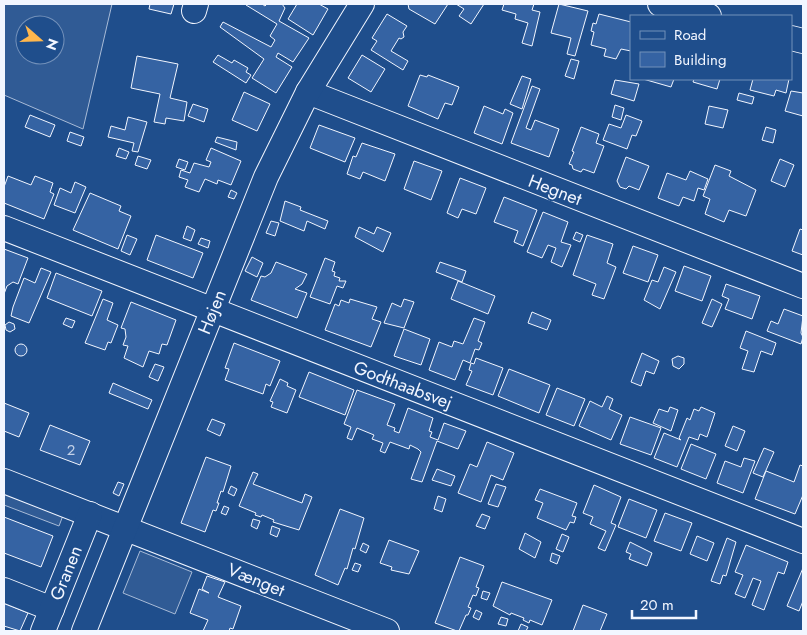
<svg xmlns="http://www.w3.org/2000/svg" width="807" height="635" viewBox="0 0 807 635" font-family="Jost,sans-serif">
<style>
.built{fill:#305b95;stroke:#a8bbd7;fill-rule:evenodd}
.building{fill:#3563a3;stroke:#f2f6ff}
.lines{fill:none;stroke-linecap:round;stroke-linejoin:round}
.minor-casing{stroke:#f2f6ff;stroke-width:26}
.minor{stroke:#1f4e8c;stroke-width:24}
.labels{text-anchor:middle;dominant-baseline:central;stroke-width:4;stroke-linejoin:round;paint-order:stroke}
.number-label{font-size:15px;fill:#c3d1e8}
.street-label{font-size:18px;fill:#f2f6ff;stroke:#1f4e8c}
</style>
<rect width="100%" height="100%" fill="#1f4e8c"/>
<g class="built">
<path d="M4 4H112L83 129 4 95ZM25 25H55V55H25Z"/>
<path d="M4 486 65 510 59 526 4 505Z"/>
<path d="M140 551 192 572 175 614 123 593Z"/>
</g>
<g class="building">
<path d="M150 4H174L171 14 149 9Z"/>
<path d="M247 4H262L265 6 267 4H282L285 8 279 21 309 38 293 62 278 53 276 57 292 67 276 93 252 78 264 59 220 27 223 22 271 47 275 40 270 36 277 24 246 5Z"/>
<path d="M297 4H319L328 9 313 35 288 19Z"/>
<path d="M408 4H448L435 24 409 9Z"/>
<path d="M456 4H484L471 24 459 16 464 9Z"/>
<path d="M504 4H534L532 10 540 12 532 46 522 43 528 23 515 19 516 14 502 10Z"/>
<path d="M559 4 588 11 575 56 567 54 571 38 551 33Z"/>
<path d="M387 14 407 26 403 32 404 37 401 39 399 38 391 51 408 61 403 70 371 50 377 41 372 38Z"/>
<path d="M599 14 631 22V51L621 49 616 59 604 56 606 49 591 45 594 32 591 31 593 23 596 24Z"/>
<path d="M218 55 232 63 234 60 248 68 246 72 251 75 246 83 213 62Z"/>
<path d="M362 55 385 69 371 92 348 78Z"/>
<path d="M137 56 178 64 170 98 187 102 184 121 166 118 165 124 154 122 160 94 131 88Z"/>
<path d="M571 59 579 61 574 79 565 76Z"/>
<path d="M420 75 427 77 428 75 459 87 452 105 445 103 438 119 408 106Z"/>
<path d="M522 76 531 79 522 109 510 104Z"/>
<path d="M643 79H674L671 87Z"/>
<path d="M694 79H720L717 89 693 82Z"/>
<path d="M753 79H789L786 93 776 90 774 96 750 90Z"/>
<path d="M615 80 639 84 634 101 611 94Z"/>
<path d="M532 86 540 89 526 128 531 130 535 120 559 129 549 157 511 143Z"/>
<path d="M791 91 803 93V116L785 111Z"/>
<path d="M244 92 270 104 257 131 232 120Z"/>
<path d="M739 93 754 97 752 104 737 100Z"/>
<path d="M193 104 208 109 204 122 188 116Z"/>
<path d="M615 105 624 108 621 120 612 117Z"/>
<path d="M484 106 503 114 505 109 513 113 502 144 474 133Z"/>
<path d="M709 106 728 110 723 128 705 124Z"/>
<path d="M30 115 55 125 50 137 25 127Z"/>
<path d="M626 115 642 121 636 136 632 135 627 149 603 140 609 124 621 128Z"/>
<path d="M128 117 147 122 138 152 132 151 134 143 108 137 111 126 125 130Z"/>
<path d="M319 125 355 138 345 162 310 148Z"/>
<path d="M581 127 599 134 596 143 604 146 594 173 583 169 581 172 573 169 572 165 569 164 574 152 572 151Z"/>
<path d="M766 127 776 130 773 143 762 140Z"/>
<path d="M70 132 84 137 81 146 67 141Z"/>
<path d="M217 137 237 142 236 150 215 142Z"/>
<path d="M362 143 395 154 385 181 363 172 360 179 347 174 353 156 356 157Z"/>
<path d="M119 148 129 152 126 159 116 156Z"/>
<path d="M211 148 241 161 231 185 218 180 217 184 205 179 199 192 185 187 188 180 179 177 181 170 190 173 194 163 209 167 211 162 206 160Z"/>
<path d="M138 156 151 160 147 169 135 165Z"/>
<path d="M626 157 649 166 639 190 629 186 626 189 620 187 617 181Z"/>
<path d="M179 159 188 162 185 170 176 167Z"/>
<path d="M780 159 794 165 785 187 771 181Z"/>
<path d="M414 161 442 171 431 200 404 189Z"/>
<path d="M715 165 731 171 729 176 756 190 746 216 729 210 724 222 705 214 710 199 703 196Z"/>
<path d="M690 171 708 179 704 190 698 188 694 201 683 197 679 206 658 198 667 173 686 180Z"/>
<path d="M8 176 31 185 35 176 53 183 50 192 54 194 44 219 4 203V187Z"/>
<path d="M460 178 486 188 476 214 462 209 458 218 447 213Z"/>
<path d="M75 182 86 187 75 213 54 205 60 188 71 193Z"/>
<path d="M231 190 237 193 234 199 228 197Z"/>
<path d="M90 193 121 206 119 211 131 216 118 249 73 230Z"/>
<path d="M504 197 537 210 523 246 514 242 518 231 494 222Z"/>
<path d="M285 201 301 207 300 210 328 221 325 229 307 221 304 231 280 221Z"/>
<path d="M543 212 568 222 561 242 571 245 562 267 551 262 556 248 548 245 542 258 527 252Z"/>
<path d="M271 221 279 223 275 236 266 233Z"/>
<path d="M187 226 195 230 191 241 183 238Z"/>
<path d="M359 227 374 234 377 227 391 233 383 252 355 237Z"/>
<path d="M800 229 803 230V255L792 251Z"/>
<path d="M576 232 583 235 580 242 573 239Z"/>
<path d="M127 235 137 239 130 255 121 251Z"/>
<path d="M156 235 203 253 193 278 147 260Z"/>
<path d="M587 235 613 244 607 263 616 267 604 299 592 295 596 284 573 275Z"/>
<path d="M201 238 210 241 208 248 198 244Z"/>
<path d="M633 246 658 255 648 282 623 273Z"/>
<path d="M4 249 28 258 18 284 13 282 7 286 4 294Z"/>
<path d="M252 257 263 263 257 277 245 271Z"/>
<path d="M325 258 335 262 332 271 335 272 334 276 340 278 339 281H346L343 288 337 286 330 304 310 297Z"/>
<path d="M276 262 307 274 302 284 295 289 307 293 297 318 251 300 261 276 265 277 271 273Z"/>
<path d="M440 262 466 271 462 282 436 272Z"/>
<path d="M684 266 711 276 702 301 675 291Z"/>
<path d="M664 267 676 272 660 309 644 300 652 280 658 282Z"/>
<path d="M41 268 51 272 29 323 11 316 13 307 24 278 35 283Z"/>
<path d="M56 273 102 291 92 316 47 298Z"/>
<path d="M458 281 495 296 488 314 451 299Z"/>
<path d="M726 284 760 296 752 319 725 309 729 299 722 296Z"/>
<path d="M103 299 113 303 107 320 118 325 111 343 108 342 105 350 85 343Z"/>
<path d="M350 299 377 307 372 319 381 322 371 347 325 330 335 304 339 306 341 300 349 303Z"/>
<path d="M404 299 414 302 404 328 384 323 392 303 401 307Z"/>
<path d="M712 299 722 304 712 327 702 323Z"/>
<path d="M131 302 176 320 167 345 162 344 159 354 149 351 143 367 124 358 128 346 123 345 126 337 125 329 121 328Z"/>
<path d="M784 309 803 316 801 333 803 337 801 344 767 331 771 321 778 324Z"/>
<path d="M532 312 551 320 547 330 528 323Z"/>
<path d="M66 318 75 321 72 328 63 324Z"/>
<path d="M474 318 485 322 478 341 482 343 479 350 475 349 470 363 463 360 455 380 429 370 439 342 452 347 454 341 463 344Z"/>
<path d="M9 322 14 324 15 329 10 332 6 330 5 325Z"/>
<path d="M404 329 430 339 421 365 394 356Z"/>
<path d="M746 331 776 343 772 355 761 351 754 372 742 369 748 351 740 348Z"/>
<path d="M234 343 280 361 270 386 266 384 263 394 225 380 229 369 225 368Z"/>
<circle cx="21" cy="350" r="6"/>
<path d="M642 353 659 361 654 374 646 371 641 386 631 382Z"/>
<path d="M678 356 684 358V364L679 369 673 366 672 359Z"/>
<path d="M476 358 503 368 493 395 466 385 472 371 469 370 471 363 474 364Z"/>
<path d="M155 364 164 367 158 381 149 377Z"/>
<path d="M509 369 550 385 539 413 498 396Z"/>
<path d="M309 372 354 390 345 415 299 397Z"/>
<path d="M280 379 288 383 287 386 296 390 287 413 271 407 273 402 270 401Z"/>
<path d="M113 383 152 400 148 409 109 393Z"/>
<path d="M557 388 585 399 574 426 546 415Z"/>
<path d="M357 390 395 404 387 425 395 428 394 431 399 433 408 408 433 418 429 431 432 432 430 437 438 440 444 423 466 431 458 449 437 441 422 482 411 479 421 452 418 449 410 445 409 449 390 442 385 453 380 451 383 443 372 439 374 435 357 428 352 440 347 438 351 427 344 424Z"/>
<path d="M607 396 613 399 609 409 622 415 611 440 579 426 590 401 602 407Z"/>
<path d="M4 403 29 413 19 437 4 431Z"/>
<path d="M670 407 678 410 671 431 653 423 659 409 668 412Z"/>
<path d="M701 407 715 413 707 437 700 434 698 440 689 437 677 467 654 458 664 433 681 440 679 438 687 418 690 420 694 409 699 411Z"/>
<path d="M630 417 661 428 651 455 620 444Z"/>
<path d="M212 419 225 424 220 436 207 430Z"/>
<path d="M50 425 90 441 80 465 40 450Z"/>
<path d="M733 426 745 431 737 451 725 446Z"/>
<path d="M487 442 514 453 503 480 491 475 481 502 458 493 470 464 477 467Z"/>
<path d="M691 444 716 454 706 479 681 469Z"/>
<path d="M764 448 774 452 763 477 753 473Z"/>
<path d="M206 457 231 466 223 492 221 491 217 503H219L216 511 213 510 205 532 181 523Z"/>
<path d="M744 458 755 461 743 493 717 483 725 461 741 467Z"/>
<path d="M800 465 803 466V495L795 514 755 499 766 471 794 482Z"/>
<path d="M437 469 455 476 451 486 432 480Z"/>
<path d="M253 472 258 474 253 484 302 503 305 494 312 497 299 530 273 522 274 520 262 515 261 517 255 515 256 513 239 506Z"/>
<path d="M118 482 124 484 119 496 113 493Z"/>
<path d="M496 484 506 487 498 507 488 504Z"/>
<path d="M594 485 621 497 611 523 616 525 605 551 598 548 606 531 590 524 593 517 583 513Z"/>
<path d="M231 486 237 489 234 496 228 493Z"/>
<path d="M540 489 577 503 572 516 576 517 574 523 570 522 566 530 537 518 543 503 535 500Z"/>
<path d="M438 496 446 499 442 512 434 509Z"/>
<path d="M629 499 657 510 646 538 618 527Z"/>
<path d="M224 506 229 508 226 515 221 513Z"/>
<path d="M340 509 364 518 355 549 353 548 347 569 345 568 338 585 315 575Z"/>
<path d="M665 513 692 523 681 551 654 541Z"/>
<path d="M482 514 490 517 485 529 476 526Z"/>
<path d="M4 517 53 536 41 567 4 553Z"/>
<path d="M253 519 260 521 257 529 251 526Z"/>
<path d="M272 526 280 529 277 537 270 534Z"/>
<path d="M525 533 541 542 535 558 519 549Z"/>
<path d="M562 534 569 537 563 552 556 549Z"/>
<path d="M697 536 714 543 707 561 690 554Z"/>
<path d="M727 538 736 542 726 576 723 575 720 584 711 581Z"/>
<path d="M389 540 419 551 409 574 391 570 392 567 380 563Z"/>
<path d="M630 542 652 553 647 566 629 559 631 554 626 552Z"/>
<path d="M363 543 369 546 366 553 360 550Z"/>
<path d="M746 545 788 562 784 574 778 572 764 610 752 605 761 581 753 578 745 598 735 594 743 575 735 572Z"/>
<path d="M552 553 560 556 557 564 550 561Z"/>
<path d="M460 557 484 566 476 587 479 588 476 596 473 595 468 607 471 608 468 615H466L459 631H457L435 623Z"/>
<path d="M355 563 361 565 358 572 352 570Z"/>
<path d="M803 568V601L799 611 787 606Z"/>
<path d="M207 576 225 582 218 597 241 606 233 629 230 628 229 631H203L208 620 190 613 199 589 209 593 202 589Z"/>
<path d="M502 582 552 600 542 625 530 620 529 623 523 620 524 618 511 613 510 615 493 606Z"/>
<path d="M483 591 490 593 487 600 481 598Z"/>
<path d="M4 603 28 613 20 631 4 626Z"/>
<path d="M583 605 607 614 600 631H573Z"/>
<path d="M476 610 482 613 479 620 473 617Z"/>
<path d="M501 617 508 619 506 626 498 624Z"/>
<path d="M521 624 528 627 526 631H518Z"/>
</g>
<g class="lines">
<defs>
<g id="minor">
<path d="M660 4 709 16"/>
<path d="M194 11 196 4"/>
<path d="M791 38 803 41"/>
<path d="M308 92 803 286"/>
<path d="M4 228 803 541"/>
<path d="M4 481 387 631"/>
<path d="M4 590 52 609"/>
<path d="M43 631 90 514"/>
<path d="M84 631 266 177 308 92 362 4"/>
</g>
</defs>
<use href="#minor" class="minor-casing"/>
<use href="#minor" class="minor"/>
</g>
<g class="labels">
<g class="number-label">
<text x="71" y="450">2</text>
</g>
<g class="street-label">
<text transform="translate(555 190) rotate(21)">Hegnet</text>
<text transform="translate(212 312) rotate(-68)">Højen</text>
<text transform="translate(403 385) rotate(21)">Godthaabsvej</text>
<text transform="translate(66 573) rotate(-68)">Granen</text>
<text transform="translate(256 580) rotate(22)">Vænget</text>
</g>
</g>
<rect width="807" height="635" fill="none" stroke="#f2f6ff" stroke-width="10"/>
<rect x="630" y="15" width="162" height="65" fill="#1f4e8c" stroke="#7391ba"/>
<rect x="640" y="31" width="25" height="8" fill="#1f4e8c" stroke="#7391ba"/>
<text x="674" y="40" font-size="15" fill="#f2f6ff">Road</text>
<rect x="640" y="52" width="25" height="15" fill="#3563a3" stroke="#7391ba"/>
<text x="674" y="65" font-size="15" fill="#f2f6ff">Building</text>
<g transform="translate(40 40) rotate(110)"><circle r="24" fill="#1f4e8c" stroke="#7391ba"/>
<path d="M0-4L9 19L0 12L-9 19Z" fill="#ffb74d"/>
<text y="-8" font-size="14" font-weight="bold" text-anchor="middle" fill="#f2f6ff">N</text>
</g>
<path d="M632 610v8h64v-8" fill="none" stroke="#f2f6ff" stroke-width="2.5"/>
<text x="640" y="610" font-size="15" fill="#f2f6ff" stroke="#1f4e8c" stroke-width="4" paint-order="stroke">20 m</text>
</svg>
